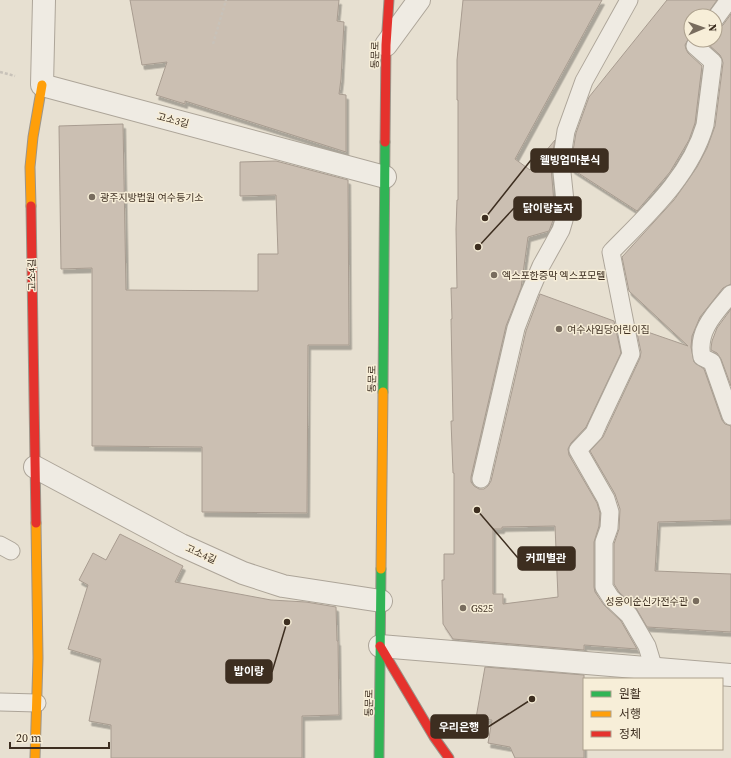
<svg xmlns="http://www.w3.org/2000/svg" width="731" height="758" viewBox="0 0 731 758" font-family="'Source Serif 4','Noto Sans KR',serif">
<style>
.building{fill:#cbbfb2;stroke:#a89c90;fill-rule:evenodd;filter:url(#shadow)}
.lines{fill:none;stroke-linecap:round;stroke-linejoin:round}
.lane-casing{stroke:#ada599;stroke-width:19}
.street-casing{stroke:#ada599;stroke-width:24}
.fast-casing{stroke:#9c958a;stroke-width:11}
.slow-casing{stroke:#9c958a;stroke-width:11}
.jam-casing{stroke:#9c958a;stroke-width:11}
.path{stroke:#c8c2b9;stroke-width:2.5;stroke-dasharray:3 2;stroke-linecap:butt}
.lane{stroke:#efebe3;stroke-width:17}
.street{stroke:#efebe3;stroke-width:22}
.fast{stroke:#30b455;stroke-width:9}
.slow{stroke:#ff9f0a;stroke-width:9}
.jam{stroke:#e5322d;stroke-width:9}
.poi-dot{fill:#786c5e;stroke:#f7eed8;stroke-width:1.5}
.labels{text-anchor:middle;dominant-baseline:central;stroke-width:3;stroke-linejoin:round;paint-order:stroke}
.street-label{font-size:10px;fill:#3d2e20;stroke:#f7eed8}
.poi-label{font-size:10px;fill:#3d2e20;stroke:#f7eed8;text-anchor:start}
.leader{fill:none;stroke:#3d2e20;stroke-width:1.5}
.callout-dot{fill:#3d2e20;stroke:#f7eed8;stroke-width:1.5}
.callout{fill:#3d2e20;stroke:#3d2e20;stroke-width:1.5}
.callout-label{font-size:11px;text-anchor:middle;font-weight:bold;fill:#fff}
</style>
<defs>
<filter id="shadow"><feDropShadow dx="2.5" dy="4.5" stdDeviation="0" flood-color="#0004"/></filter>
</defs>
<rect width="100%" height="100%" fill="#e7e0d1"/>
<g class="building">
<path d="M130 0H339L337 21 344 22 341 79 339 94 346 95V152L185 101V104L156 95 167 62 142 65Z"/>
<path d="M463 0H602L515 159 530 170 555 140 552 157 550 155 555 215 549 231 528 237 521 288 506 326 471 477V482L474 486 479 489H484L488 486 491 481 526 331 540 294 614 321 621 353 586 427 571 443 568 449 569 455 597 503 600 513 599 526 594 542V587L595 592 604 605 621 621 637 649 584 645V650L453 639 443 624 442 580H444V554H454V473H453L451 421H453L451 319H452L451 288H457L456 229 457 200H458V100H457V60ZM555 526 558 597 503 604V594H493V529H502V527Z"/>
<path d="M667 0H717L706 16H691V34L685 45 686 49 688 53 702 66 695 123 689 140 670 172 637 211 572 169 571 163 576 133 589 97Z"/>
<path d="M731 14V284L723 288 700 317 692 336 691 347 694 362 704 369 722 420 725 424 731 426V520L658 522 655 571 731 574V632L647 627 636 608 619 592 614 584V544L619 529 620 509 615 494 590 451 603 437 640 358 641 352 636 328 688 346 629 291 622 257 674 200 697 167 707 148 715 126 723 63 722 59 720 55 708 44 709 40H715V29L719 28 723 25Z"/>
<path d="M123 124 126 290 258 291V254H278L276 195 240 196V162L276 161 348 180 349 345H308L307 513 202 512V447L92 446V268L61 269 59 126Z"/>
<path d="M731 309V386L721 359 717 353 711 350V348L712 341 717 328Z"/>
<path d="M120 534 183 566 175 582 271 600 306 602 336 607 337 641H338L339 715 302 716V758H111V725L89 721 101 659 68 649 88 585 79 580 93 553 106 560Z"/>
<path d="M485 667 584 675V758H515L510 747 488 743 492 720 476 718Z"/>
</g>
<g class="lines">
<defs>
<g id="lane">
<path d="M715 19 729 0"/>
<path d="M731 294C716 312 696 331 702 357L712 362 731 416"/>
<path d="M481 479 516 328 529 294 541 266 561 230 564 220 566 211 561 163 566 131 584 81 629 0"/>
<path d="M0 545 11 551"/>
<path d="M654 669 647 646 629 615 611 598 604 587V542L609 528 610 512 606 499 578 450 594 433 598 424 631 354 611 252C647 215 690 177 705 125L713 62 695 46 699 40"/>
<path d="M0 702 37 703"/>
</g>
<g id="street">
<path d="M44 0 42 85 385 177"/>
<path d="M386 45 419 0"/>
<path d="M35 467 181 545 243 573 283 586 381 601"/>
<path d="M380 646 731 675"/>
</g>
<g id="fast">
<path d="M383 392 385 142"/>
<path d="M379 758 381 569"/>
</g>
<g id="slow">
<path d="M31 206 30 167 33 137 42 85"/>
<path d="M381 569 383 392"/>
<path d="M35 758 38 658 36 523"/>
</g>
<g id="jam">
<path d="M385 142 386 45 389 0"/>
<path d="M31 206 36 523"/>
<path d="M380 646 434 737 449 758"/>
</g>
</defs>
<use href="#lane" class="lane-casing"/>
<use href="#street" class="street-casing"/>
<use href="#fast" class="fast-casing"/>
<use href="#slow" class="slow-casing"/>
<use href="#jam" class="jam-casing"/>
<g class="path">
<path d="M213 44 226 0"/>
<path d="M0 72 15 76"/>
</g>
<use href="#lane" class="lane"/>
<use href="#street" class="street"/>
<use href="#fast" class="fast"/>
<use href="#slow" class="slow"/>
<use href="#jam" class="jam"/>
</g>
<g class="poi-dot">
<circle cx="92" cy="197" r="4"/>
<circle cx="494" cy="275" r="4"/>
<circle cx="559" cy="329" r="4"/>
<circle cx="696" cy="601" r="4"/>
<circle cx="463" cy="608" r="4"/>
</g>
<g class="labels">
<g class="street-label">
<text transform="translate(375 55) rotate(-89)">동문로</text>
<text transform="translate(173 120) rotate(15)">고소3길</text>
<text transform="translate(32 275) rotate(-91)">고소4길</text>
<text transform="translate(372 379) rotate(-89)">동문로</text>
<text transform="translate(201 554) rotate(24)">고소4길</text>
<text transform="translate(369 703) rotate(-89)">동문로</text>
</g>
<g class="poi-label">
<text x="100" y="197">광주지방법원 여수등기소</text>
<text x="502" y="275">엑스포한증막 엑스포모텔</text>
<text x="567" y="329">여수사임당어린이집</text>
<text x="688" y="601" text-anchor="end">성웅이순신가전수관</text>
<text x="471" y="608">GS25</text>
</g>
</g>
<path class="leader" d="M485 218L531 160M478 247L514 208M477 510L518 558M287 622L272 672M532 699L488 727"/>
<g class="callout-dot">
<circle cx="485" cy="218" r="4"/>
<circle cx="478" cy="247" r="4"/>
<circle cx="477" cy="510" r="4"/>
<circle cx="287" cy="622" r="4"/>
<circle cx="532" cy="699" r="4"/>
</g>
<g class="callout">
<rect x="531" y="149" width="77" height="23" rx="4"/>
<rect x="514" y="197" width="67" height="23" rx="4"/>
<rect x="518" y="547" width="57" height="23" rx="4"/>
<rect x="226" y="660" width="46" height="23" rx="4"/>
<rect x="431" y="715" width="57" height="23" rx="4"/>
</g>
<g class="callout-label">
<text x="570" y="164">웰빙엄마분식</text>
<text x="548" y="212">닭이랑놀자</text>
<text x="546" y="562">커피별관</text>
<text x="249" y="675">밥이랑</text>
<text x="459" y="731">우리은행</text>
</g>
<rect x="583" y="678" width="140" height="72" fill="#f7eed8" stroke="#ada18e"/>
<rect x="591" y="691" width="20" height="6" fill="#30b455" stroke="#ada18e"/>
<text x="619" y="698" font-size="12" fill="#3d2e20">원활</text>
<rect x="591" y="711" width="20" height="6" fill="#ff9f0a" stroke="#ada18e"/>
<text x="619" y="718" font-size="12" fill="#3d2e20">서행</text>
<rect x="591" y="731" width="20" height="6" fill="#e5322d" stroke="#ada18e"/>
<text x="619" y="738" font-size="12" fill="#3d2e20">정체</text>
<g transform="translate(703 28) rotate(88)"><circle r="19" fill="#f7eed8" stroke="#ada18e"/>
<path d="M0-3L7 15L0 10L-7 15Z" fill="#786c5e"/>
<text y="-6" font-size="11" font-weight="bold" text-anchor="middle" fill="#3d2e20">N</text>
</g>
<path d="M10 742v6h99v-6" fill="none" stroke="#3d2e20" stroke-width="2"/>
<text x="16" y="742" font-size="12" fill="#3d2e20" stroke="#f7eed8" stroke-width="3" paint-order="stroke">20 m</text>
</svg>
